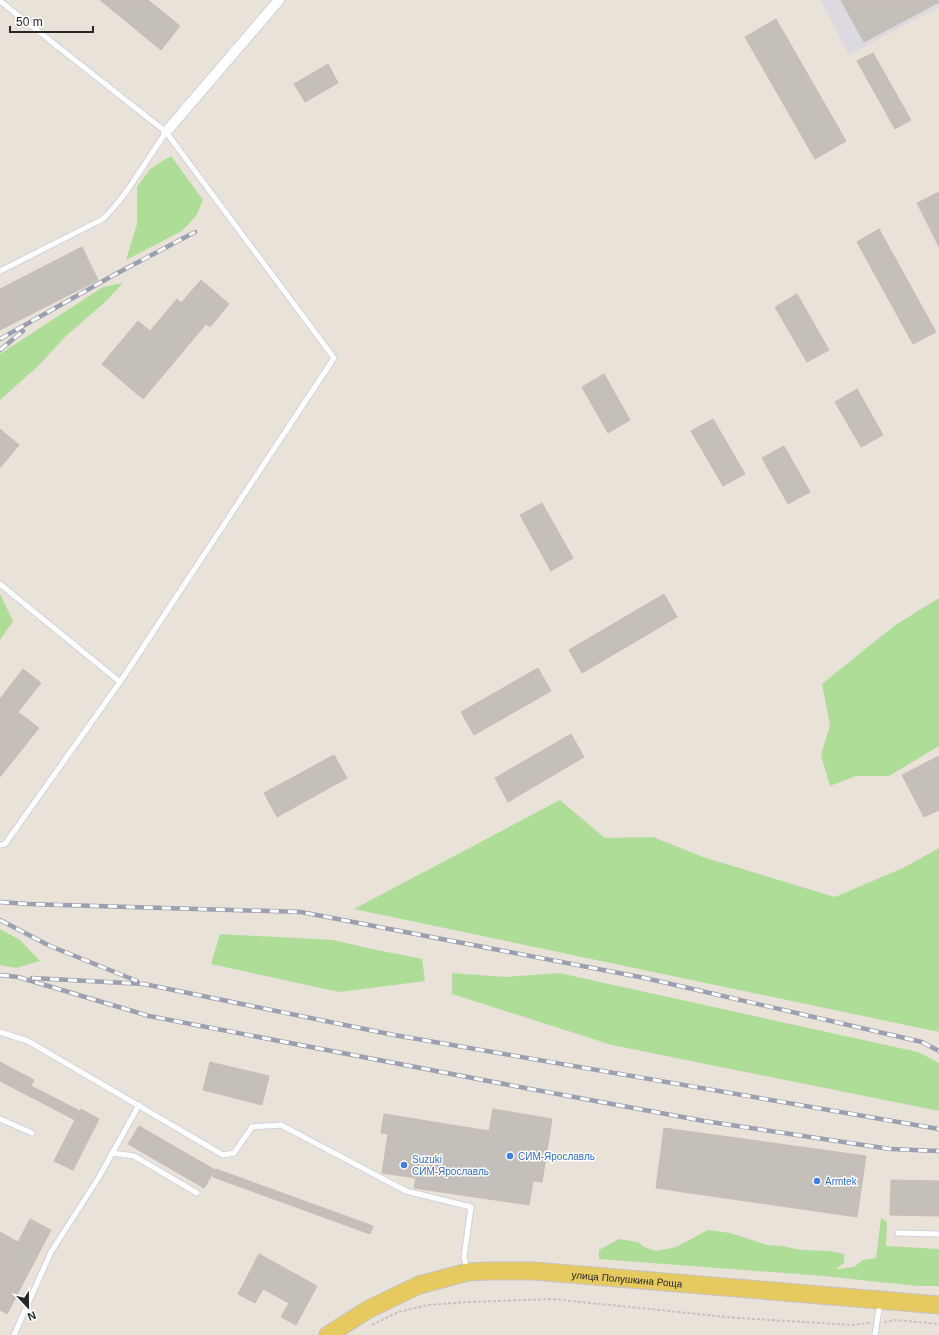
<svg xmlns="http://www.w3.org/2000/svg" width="939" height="1335" viewBox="0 0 939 1335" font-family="Arial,sans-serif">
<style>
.industrial{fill:#dcd9e1}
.green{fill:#aedd97}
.building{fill:#c4bfb9;stroke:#c4beb3}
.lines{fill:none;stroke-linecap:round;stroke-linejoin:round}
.lane-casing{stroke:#ced1df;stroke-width:7}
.street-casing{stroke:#ced1df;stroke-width:12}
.primary-casing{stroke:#c3c3c3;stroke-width:19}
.path{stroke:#c3c3c3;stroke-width:2;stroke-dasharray:3 2;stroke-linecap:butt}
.lane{stroke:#fff;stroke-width:5}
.street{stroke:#fff;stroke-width:10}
.primary{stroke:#e7ca5f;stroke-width:17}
.rail-casing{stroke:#9c9fb0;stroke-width:4.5}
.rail{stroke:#fff;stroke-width:3;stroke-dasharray:9;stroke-linecap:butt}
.shop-dot{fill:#3f7fe0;stroke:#fff;stroke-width:1.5}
.labels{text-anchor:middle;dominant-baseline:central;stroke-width:3;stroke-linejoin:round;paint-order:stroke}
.shop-label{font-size:10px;fill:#366cbe;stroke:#fff;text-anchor:start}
.street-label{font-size:10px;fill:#272727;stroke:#fff}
</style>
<rect width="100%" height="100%" fill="#e9e2d9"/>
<path class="industrial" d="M821 0H939V7L849 55Z"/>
<g class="green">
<path d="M171 156 203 200 196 216 182 231 126 260 137 224V187L150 169Z"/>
<path d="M123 283 104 303 67 335 37 367 0 400V354L103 287Z"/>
<path d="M0 594 13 621 0 640Z"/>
<path d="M939 598V746L889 776H856L830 786 821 755 830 725 822 684 894 626Z"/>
<path d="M560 800 605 838 653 837 703 857 835 897 903 868 939 848V1032L354 909Z"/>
<path d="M0 929 20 940 40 961 16 968 0 965Z"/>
<path d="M220 934 333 940 372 949 422 959 425 981 339 992 211 964Z"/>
<path d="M452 973 506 977 559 973 918 1052 939 1063V1111L612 1045 452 994Z"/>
<path d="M881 1218 887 1222 886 1246 939 1249V1286H917L824 1276 599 1259V1250L619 1239 638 1242 644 1247 656 1251 676 1247 708 1230 730 1233 767 1245 782 1246 801 1250 830 1251 844 1254V1263L836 1269 854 1267 863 1260 876 1258Z"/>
</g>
<g class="building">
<path d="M100 0H148L180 26 161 50Z"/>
<path d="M841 0H939V2L864 42Z"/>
<path d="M776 19 846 141 815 159 745 37Z"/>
<path d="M873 53 911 120 895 129 857 61Z"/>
<path d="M328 64 338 83 305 102 294 84Z"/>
<path d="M939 192V247L917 203Z"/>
<path d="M879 229 936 332 913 344 857 242Z"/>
<path d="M82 247 98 280 0 330V289Z"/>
<path d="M201 280 229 304 210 327 206 324 143 399 102 364 138 321 150 331 177 299 181 303Z"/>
<path d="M797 294 829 350 807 362 775 307Z"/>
<path d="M604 374 630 420 608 433 582 387Z"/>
<path d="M857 389 883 435 861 447 835 402Z"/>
<path d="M713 419 745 474 723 486 691 431Z"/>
<path d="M0 429 19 445 0 468Z"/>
<path d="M784 446 810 492 788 504 762 458Z"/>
<path d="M542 503 573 558 551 571 520 515Z"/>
<path d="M664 594 677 617 582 673 569 650Z"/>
<path d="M538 668 551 691 474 735 461 712Z"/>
<path d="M23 669 41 683 18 712 39 728 0 777V699Z"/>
<path d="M571 734 584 757 508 802 495 778Z"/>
<path d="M334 755 347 778 277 817 264 793Z"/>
<path d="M939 756V810L924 817 902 775Z"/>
<path d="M0 1062 34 1080 31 1086 80 1111 81 1109 99 1119 73 1170 54 1161 75 1120 0 1081Z"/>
<path d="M210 1062 269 1076 262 1105 203 1090Z"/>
<path d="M493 1109 552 1119 542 1182 533 1181 529 1205 414 1188 416 1178 382 1173 388 1134 381 1133 384 1114 489 1131Z"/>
<path d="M139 1126 215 1170 204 1188 128 1144Z"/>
<path d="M664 1128 866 1156 857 1217 656 1188Z"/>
<path d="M216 1169 373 1226 370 1234 213 1177Z"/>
<path d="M891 1180 939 1181V1216L890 1215Z"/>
<path d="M30 1219 51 1230 7 1314 0 1310V1232L18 1242Z"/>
<path d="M259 1254 317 1286 296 1325 281 1317 289 1303 263 1289 255 1303 238 1294Z"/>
</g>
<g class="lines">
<defs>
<g id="lane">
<path d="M0 1 166 132 334 358 120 682 5 844 0 845"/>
<path d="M0 271 103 219C128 194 146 161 166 132"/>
<path d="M0 584 120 682"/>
<path d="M0 1032 28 1041 223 1155 234 1153 252 1127 281 1125 406 1191 471 1207 464 1257 467 1269"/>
<path d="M0 1119 32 1133"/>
<path d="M112 1153 134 1156 197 1193"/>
<path d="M898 1233 939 1234"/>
<path d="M14 1335 51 1252 99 1177 139 1105"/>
<path d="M875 1335 880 1303"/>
</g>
<path id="street" d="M166 132 279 0"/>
<g id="primary">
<path id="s1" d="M328 1335 369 1309 419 1285 468 1272 488 1271H534L939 1305"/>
</g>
</defs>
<use href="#lane" class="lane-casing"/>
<use href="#street" class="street-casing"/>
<use href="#primary" class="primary-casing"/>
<g class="path">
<path d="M884 1322 896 1320 939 1324"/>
<path d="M372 1325 398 1312 428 1305 469 1302 552 1299 737 1318 853 1325 870 1323"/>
</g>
<use href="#lane" class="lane"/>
<use href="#street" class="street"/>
<use href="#primary" class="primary"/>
<defs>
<g id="rail">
<path d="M0 339 112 276 195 232"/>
<path d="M0 350 23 331"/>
<path d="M0 902 28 904 301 912 645 978 922 1042 939 1051"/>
<path d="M0 920 50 946 137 981"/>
<path d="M0 975 18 977 149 1016 525 1088 704 1121 890 1149 939 1151"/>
<path d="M32 978 144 984 394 1035 939 1129"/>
</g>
</defs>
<use href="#rail" class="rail-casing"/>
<use href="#rail" class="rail"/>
</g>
<g class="shop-dot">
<circle cx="510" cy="1156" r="4"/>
<circle cx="404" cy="1165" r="4"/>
<circle cx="817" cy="1181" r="4"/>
</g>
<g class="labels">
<g class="shop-label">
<text x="518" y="1156">СИМ-Ярославль</text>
<text x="412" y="1159">Suzuki<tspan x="412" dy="12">СИМ-Ярославль</tspan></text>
<text x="825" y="1181">Armtek</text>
</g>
<g class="street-label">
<text stroke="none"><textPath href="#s1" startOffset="314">улица Полушкина Роща</textPath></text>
</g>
</g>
<g transform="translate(28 1307) rotate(158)" stroke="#ffffff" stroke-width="3" paint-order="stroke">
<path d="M0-3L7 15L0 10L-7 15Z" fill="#272727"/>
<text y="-6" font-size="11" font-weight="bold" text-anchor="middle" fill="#272727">N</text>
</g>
<path d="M10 26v6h83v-6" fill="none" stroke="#272727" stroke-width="2"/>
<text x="16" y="26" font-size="12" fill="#272727" stroke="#ffffff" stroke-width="3" paint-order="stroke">50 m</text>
</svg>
